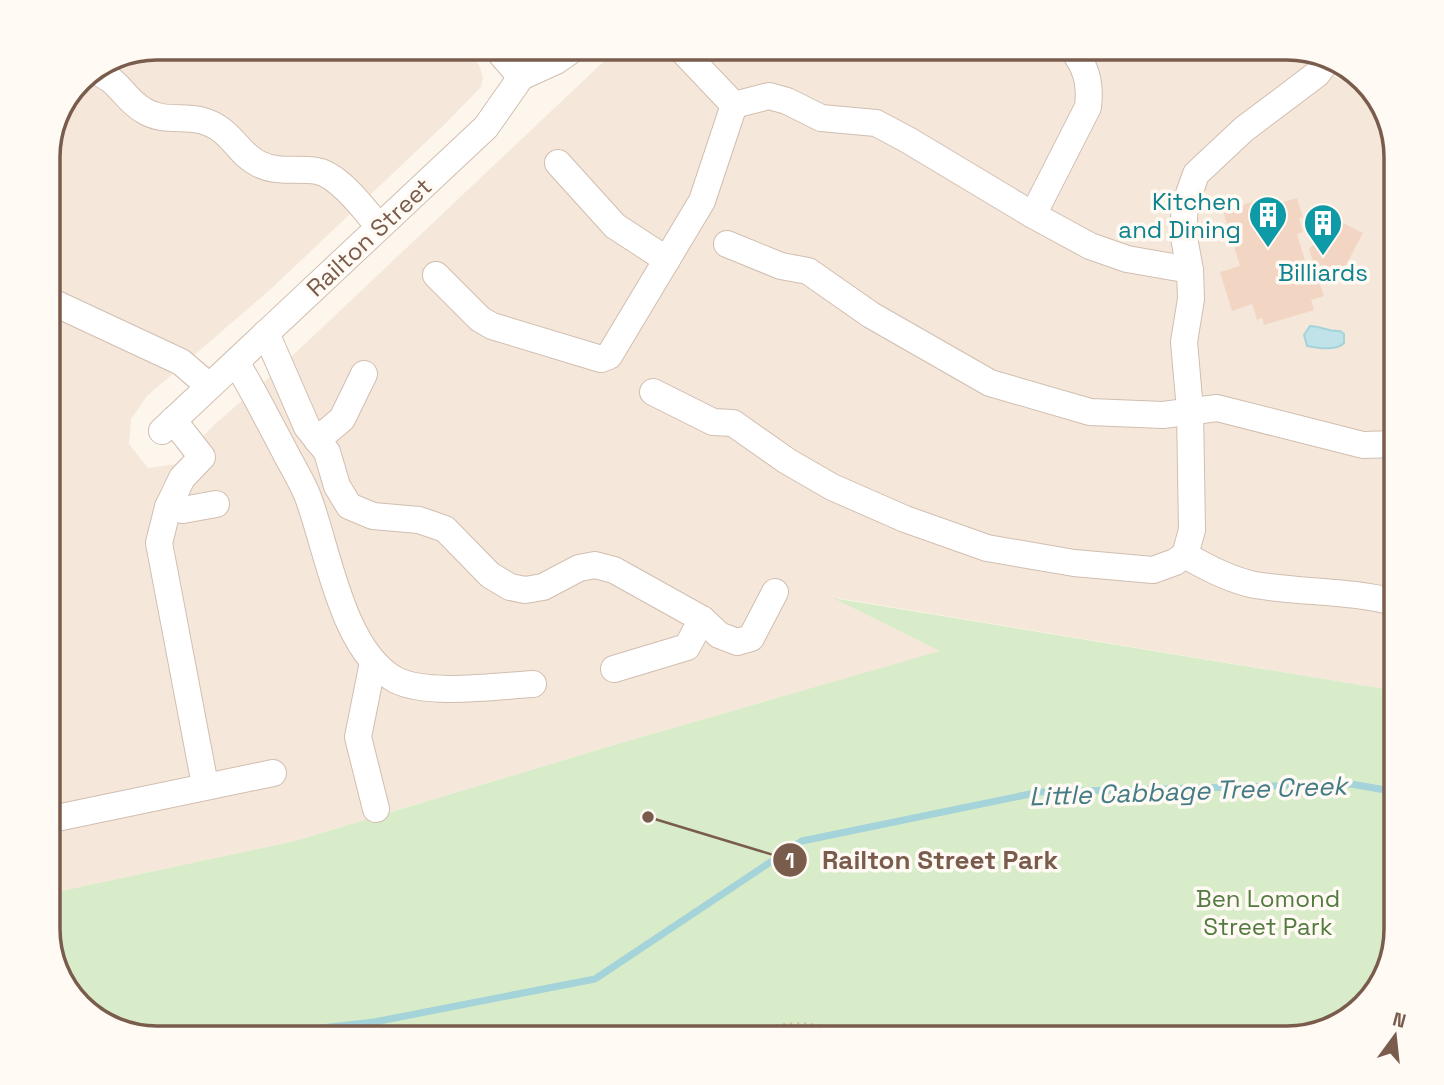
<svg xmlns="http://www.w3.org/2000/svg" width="1444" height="1085" viewBox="0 0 1444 1085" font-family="'Space Grotesk',sans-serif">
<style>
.residential{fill:#f5e8da}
.green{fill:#d8ecc9}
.water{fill:#bfe3e8;stroke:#a5d3da;stroke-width:2}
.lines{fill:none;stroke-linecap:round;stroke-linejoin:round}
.stream{stroke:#a5d3da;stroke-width:7}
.building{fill:#f3d5c3}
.street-casing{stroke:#d1beb0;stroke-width:28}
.path{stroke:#d9b8a5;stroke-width:4.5;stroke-dasharray:2 5;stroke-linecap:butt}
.street{stroke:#fff;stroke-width:26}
.labels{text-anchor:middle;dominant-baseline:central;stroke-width:7;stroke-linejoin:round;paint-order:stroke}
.culture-label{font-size:24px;fill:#0d838f;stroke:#fffaf3;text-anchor:end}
.street-label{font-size:24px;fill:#7a5c4d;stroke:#fffaf3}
.park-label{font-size:24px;fill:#537a41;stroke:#fffaf3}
.water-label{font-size:26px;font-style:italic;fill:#437c86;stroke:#fffaf3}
.rim{fill:none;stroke:#7a5c4d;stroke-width:3.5}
.leader{fill:none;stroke:#7a5c4d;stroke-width:2.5}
.callout-dot{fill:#7a5c4d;stroke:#fffaf3;stroke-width:2.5}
.mark-label{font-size:21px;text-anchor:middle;font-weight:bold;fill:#fff}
.callout-label{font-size:26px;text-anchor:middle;font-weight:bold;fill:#7a5c4d;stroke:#fffaf3;stroke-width:7;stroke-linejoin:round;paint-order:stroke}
</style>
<rect width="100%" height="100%" fill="#fdf6ec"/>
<path class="residential" d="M156 47H462L479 65 483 77 481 87 446 123 273 287 147 396 131 419 129 444 148 468 176 464 215 424 271 376 619 47H1277L1377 98 1386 108 1397 156V691L837 598 941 651 624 742 295 841 47 894 48 149 84 75Z"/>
<path class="green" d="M833 598 1397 691V929L1374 995 1336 1027 1288 1038H156L90 1015 59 977 47 936V894L295 841 624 742 940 651Z"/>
<path class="water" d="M1310 326C1321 326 1328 332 1340 331L1344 334V343C1337 351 1317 348 1307 346L1304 335Z"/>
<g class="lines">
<path class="stream" d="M231 1038 374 1022 595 979 802 841 1040 792 1351 784 1397 792"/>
</g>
<path class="building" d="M1297 198 1303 217 1299 218 1303 232 1297 234 1307 267 1314 265 1309 249 1339 221 1363 233 1345 267 1339 265 1316 272 1324 296 1311 300 1314 310 1264 325 1262 318 1257 320 1252 304 1232 311 1220 272 1240 266 1223 211 1255 201 1258 210Z"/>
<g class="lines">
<defs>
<g id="street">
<path d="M495 47 521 77"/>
<path d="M679 47 734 105 769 96 787 101 821 118 876 123 908 140 1033 215 1090 246 1127 259 1190 270"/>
<path d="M94 71C119 79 123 98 143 110 161 122 181 116 200 120 232 128 235 152 259 164 277 173 297 168 317 171 339 175 365 210 379 227"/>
<path d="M558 163 615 226 667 260"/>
<path d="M1033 215 1088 107C1091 82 1086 67 1071 47"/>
<path d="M727 244 781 266 808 271 871 315 990 383 1090 412 1163 415 1217 408 1363 445 1397 444"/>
<path d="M436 275 480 319 492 326 601 359 609 356 702 201 734 105"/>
<path d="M48 300 181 362 209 386"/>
<path d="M266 333 307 427 327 452 337 486 349 506 373 516 419 520 445 529 490 575 510 587 525 590 543 587 579 568 595 565 614 570 702 619 719 635 737 642 751 638 775 592"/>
<path d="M236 362C253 390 268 420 284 450 292 466 302 481 308 497 328 550 342 651 396 680 428 696 497 686 533 684"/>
<path d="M653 392 713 422 733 423 787 461 832 487 905 519 987 548 1074 563 1153 570 1175 562 1185 555C1207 568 1230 580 1255 585 1303 593 1350 590 1397 603"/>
<path d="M173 420 202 457 182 478 168 507 159 543 205 785"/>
<path d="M162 431 486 127 521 77 556 61 576 47"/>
<path d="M317 440 342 419 364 374"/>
<path d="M168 507 183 510 216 504"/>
<path d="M1185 555 1192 530 1190 410 1184 342 1191 299 1190 270 1183 232 1185 205 1196 174 1244 129 1317 74 1327 61"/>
<path d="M373 662 358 737 376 809"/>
<path d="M614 669 687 647 702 619"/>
<path d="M47 820 273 773"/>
</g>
</defs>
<use href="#street" class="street-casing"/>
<path class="path" d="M736 1038C784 1020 813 1020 861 1038"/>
<use href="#street" class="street"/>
</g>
<defs>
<symbol id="building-pin" viewBox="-11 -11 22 30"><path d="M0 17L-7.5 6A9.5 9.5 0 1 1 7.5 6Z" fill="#0f9aa8" stroke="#fffaf3"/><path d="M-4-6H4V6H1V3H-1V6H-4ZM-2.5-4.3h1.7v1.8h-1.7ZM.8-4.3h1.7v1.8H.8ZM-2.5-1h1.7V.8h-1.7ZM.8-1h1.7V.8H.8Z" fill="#fff"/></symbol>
</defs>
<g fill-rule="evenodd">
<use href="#building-pin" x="1246" y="193" width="44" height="60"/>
<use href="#building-pin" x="1301" y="201" width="44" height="60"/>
</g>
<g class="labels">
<g class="culture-label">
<text x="1241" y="201">Kitchen<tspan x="1241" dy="28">and Dining</tspan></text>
<text x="1323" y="272" text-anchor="middle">Billiards</text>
</g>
<g class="street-label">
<text transform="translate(369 237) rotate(-43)">Railton Street</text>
</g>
<g class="park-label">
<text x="1268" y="898">Ben Lomond<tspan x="1268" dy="28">Street Park</tspan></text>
</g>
<g class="water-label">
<text transform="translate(1188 791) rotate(-2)">Little Cabbage Tree Creek</text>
</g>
</g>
<path d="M0 0H1444V1085H0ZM157 60H1287A97 97 0 0 1 1384 157V929A97 97 0 0 1 1287 1026H157A97 97 0 0 1 60 929V157A97 97 0 0 1 157 60Z" fill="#fffaf3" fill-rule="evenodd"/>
<path class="rim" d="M157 60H1287A97 97 0 0 1 1384 157V929A97 97 0 0 1 1287 1026H157A97 97 0 0 1 60 929V157A97 97 0 0 1 157 60Z"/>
<path class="leader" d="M648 817L790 860"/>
<g class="callout-dot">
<circle cx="648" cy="817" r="7"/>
<circle cx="790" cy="860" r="18"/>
</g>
<g class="mark-label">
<text x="790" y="868">1</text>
</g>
<g class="callout-label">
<text x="940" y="869">Railton Street Park</text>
</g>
<g transform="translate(1395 1036) rotate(15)" stroke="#fffaf3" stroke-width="5" paint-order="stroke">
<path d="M0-5L12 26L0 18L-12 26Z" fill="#7a5c4d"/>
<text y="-10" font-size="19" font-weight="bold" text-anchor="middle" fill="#7a5c4d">N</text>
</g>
</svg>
